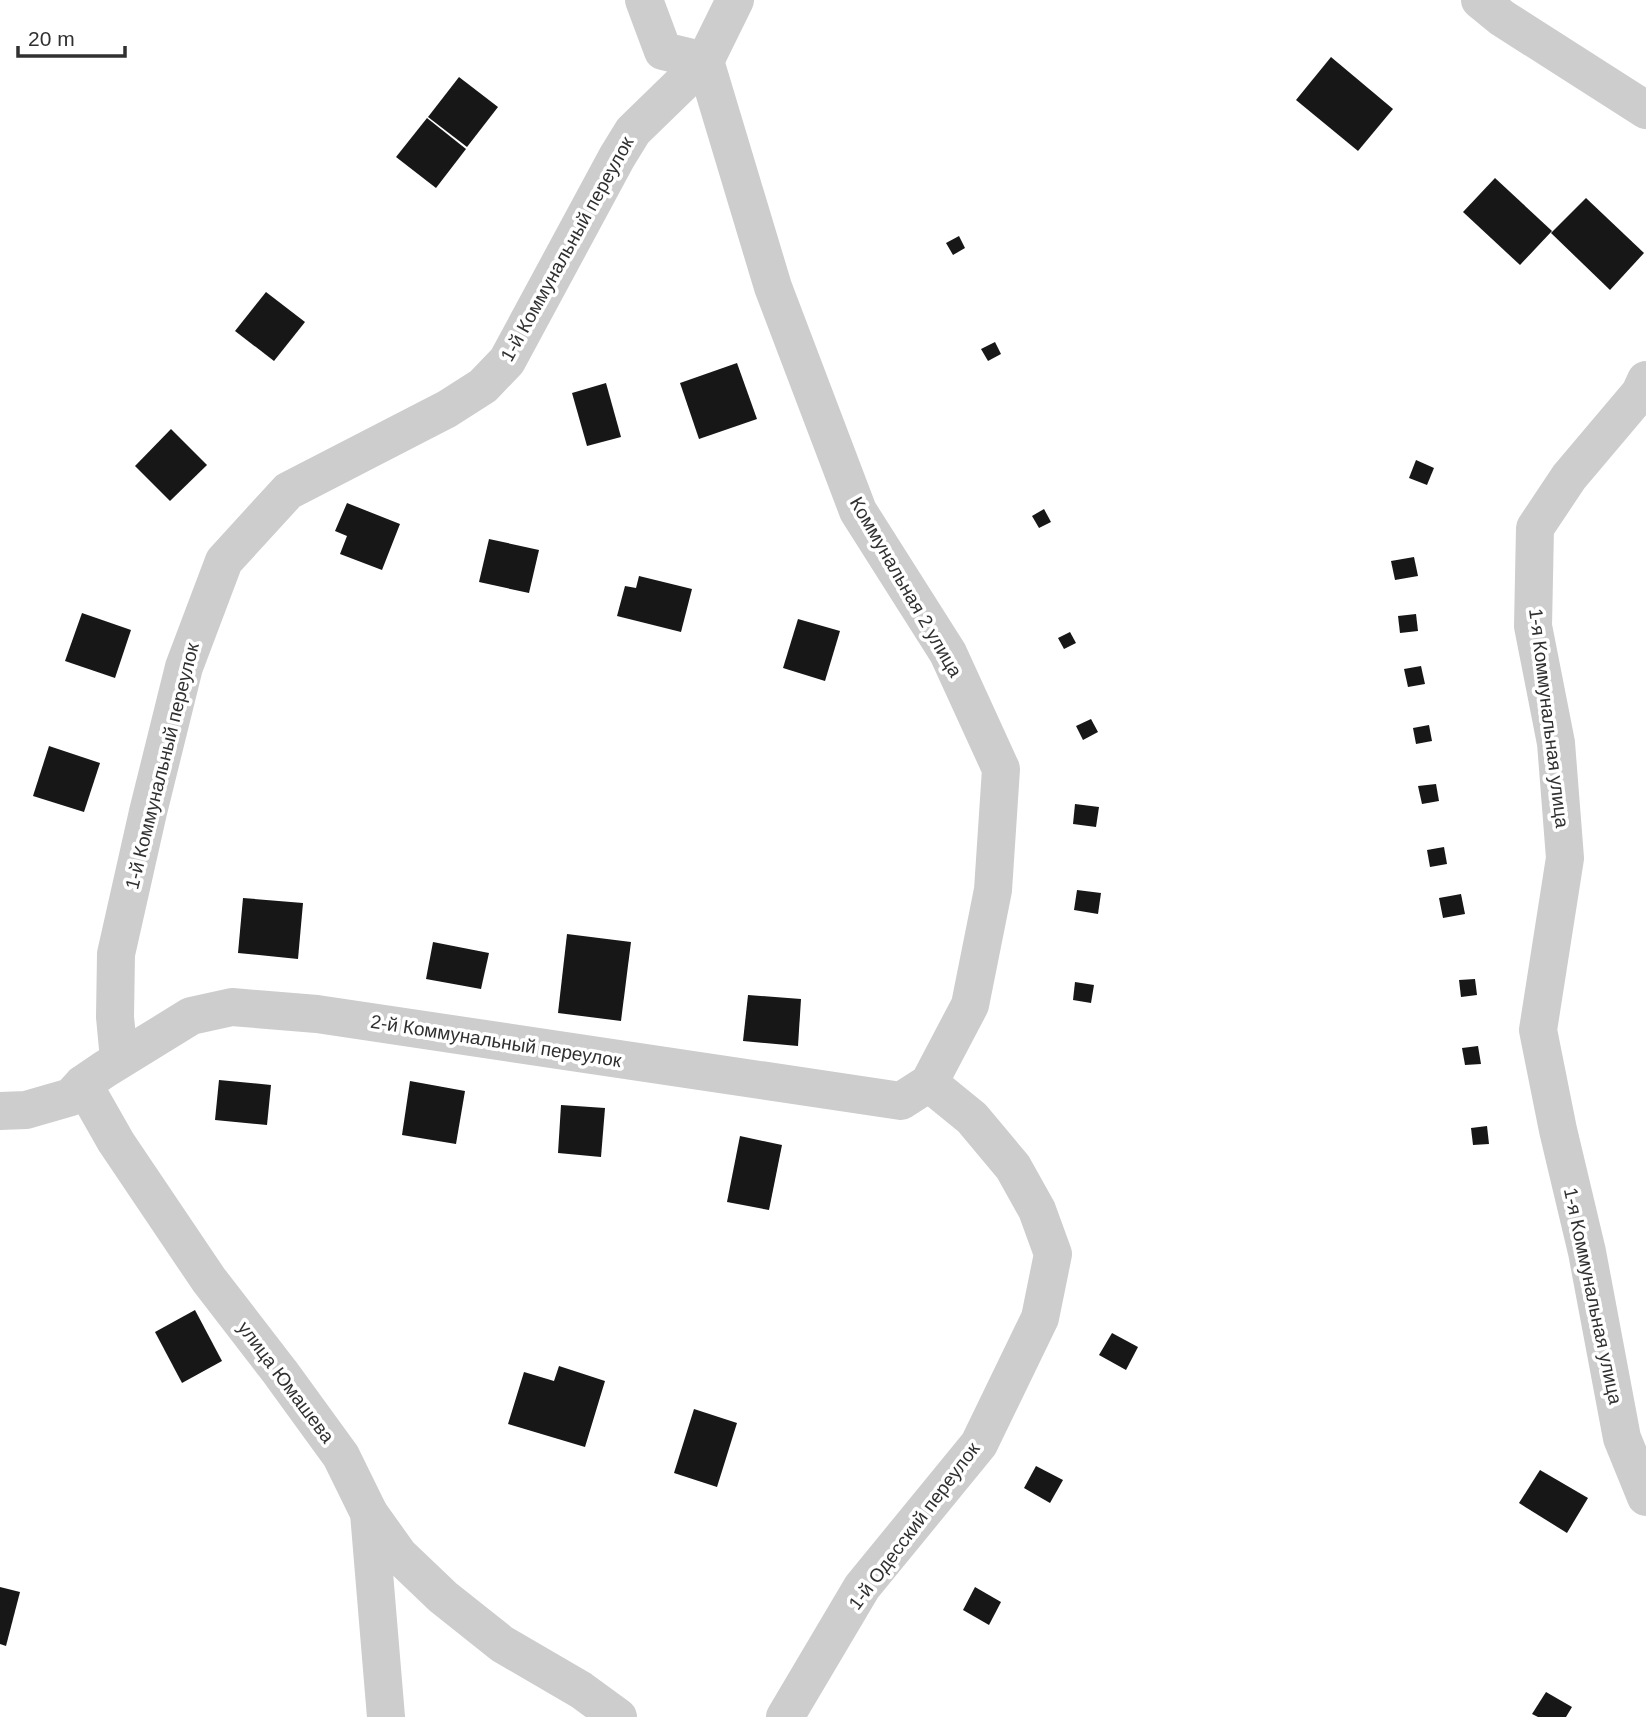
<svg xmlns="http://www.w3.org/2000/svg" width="1646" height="1717" viewBox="0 0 1646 1717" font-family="Arial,sans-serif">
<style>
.building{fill:#171717}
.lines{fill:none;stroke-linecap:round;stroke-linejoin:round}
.minor{stroke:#cdcdcd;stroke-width:38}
.labels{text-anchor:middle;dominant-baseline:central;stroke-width:7;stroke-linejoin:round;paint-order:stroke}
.street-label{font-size:19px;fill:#303030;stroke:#fff}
</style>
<rect width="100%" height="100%" fill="#fff"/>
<g class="building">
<path d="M1331 57 1393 109 1358 151 1296 100Z"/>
<path d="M459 77 498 107 467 147 428 117Z"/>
<path d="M427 118 466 149 436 188 396 157Z"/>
<path d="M1495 178 1552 231 1520 265 1463 212Z"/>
<path d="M1586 198 1644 253 1610 290 1551 233Z"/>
<path d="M959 236 965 248 953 255 946 243Z"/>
<path d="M266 292 305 322 274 361 235 331Z"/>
<path d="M995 342 1001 354 988 361 981 349Z"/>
<path d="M737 363 757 419 699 439 680 383Z"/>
<path d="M606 383 621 437 587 446 572 393Z"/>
<path d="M171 429 207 465 170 501 135 466Z"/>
<path d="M1416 460 1434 468 1427 485 1409 478Z"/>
<path d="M347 503 400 524 382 570 340 554 347 536 335 531Z"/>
<path d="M1044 509 1051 522 1039 528 1032 516Z"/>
<path d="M489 539 539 550 529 593 479 582Z"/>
<path d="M1414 557 1418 576 1395 580 1391 561Z"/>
<path d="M639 576 692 589 681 632 617 616 625 586 636 588Z"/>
<path d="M82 613 131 630 115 678 65 661Z"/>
<path d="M1416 614 1418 631 1400 633 1398 616Z"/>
<path d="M798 619 840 631 825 681 783 668Z"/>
<path d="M1070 632 1076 643 1064 649 1058 638Z"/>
<path d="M1421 666 1425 684 1408 687 1404 669Z"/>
<path d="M1091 719 1098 732 1083 740 1076 726Z"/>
<path d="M1429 725 1432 741 1416 744 1413 728Z"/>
<path d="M49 746 100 763 84 812 33 796Z"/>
<path d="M1436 784 1439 801 1422 804 1418 786Z"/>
<path d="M1075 804 1099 807 1096 827 1073 824Z"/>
<path d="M1444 847 1447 864 1430 867 1427 850Z"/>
<path d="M1077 890 1101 893 1098 914 1074 910Z"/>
<path d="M1461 894 1465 914 1443 918 1439 898Z"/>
<path d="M243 898 303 903 298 959 238 953Z"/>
<path d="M567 934 631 942 621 1021 558 1013Z"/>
<path d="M433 942 489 953 481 989 426 979Z"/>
<path d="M1475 979 1477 995 1461 997 1459 980Z"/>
<path d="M1075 982 1094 985 1091 1003 1073 1000Z"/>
<path d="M748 995 801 999 798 1046 743 1041Z"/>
<path d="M1478 1046 1481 1064 1465 1065 1462 1048Z"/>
<path d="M219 1080 271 1085 267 1125 215 1120Z"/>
<path d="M410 1081 465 1091 456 1144 402 1135Z"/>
<path d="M561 1105 605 1108 601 1157 558 1153Z"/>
<path d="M1487 1126 1489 1144 1473 1145 1471 1128Z"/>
<path d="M740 1136 782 1145 769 1210 727 1202Z"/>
<path d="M195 1310 222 1361 182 1383 155 1332Z"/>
<path d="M1112 1333 1138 1347 1126 1370 1099 1355Z"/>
<path d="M559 1366 605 1381 585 1447 508 1424 524 1372 554 1381Z"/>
<path d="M694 1409 737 1423 717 1487 674 1473Z"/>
<path d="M1036 1466 1063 1480 1050 1503 1024 1488Z"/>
<path d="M1540 1470 1588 1498 1567 1533 1519 1503Z"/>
<path d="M0 1587 20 1592 6 1646 0 1644Z"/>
<path d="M975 1587 1001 1602 989 1625 963 1610Z"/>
<path d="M1546 1692 1572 1707 1566 1717H1538L1532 1714Z"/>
</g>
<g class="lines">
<g class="minor">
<path d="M644 0 663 51 705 61"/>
<path d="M1480 0 1502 18 1646 110"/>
<path d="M1646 380 1640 393 1569 477 1535 528 1533 626 1556 743 1565 858 1538 1030 1558 1130 1587 1252 1622 1438 1646 1497"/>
<path d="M119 1059 115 1017 116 954 148 812 184 667 224 561 288 491 447 409 483 386 507 361 617 157 633 131 705 61 735 0"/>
<path d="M83 1084 116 1142 209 1280 280 1372 341 1456 369 1513 386 1717"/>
<path d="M0 1111 26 1110 71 1097 83 1084 105 1069 191 1016 232 1007 317 1014 901 1101 929 1083 970 1005 993 890 1001 769 948 653 858 511 773 287 705 61"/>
<path d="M369 1513 399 1555 443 1597 502 1644 581 1690 618 1717"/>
<path d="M785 1717 862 1587 979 1444 1040 1318 1053 1254 1037 1210 1013 1167 972 1118 929 1083"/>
</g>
</g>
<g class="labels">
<g class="street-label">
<text transform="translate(567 249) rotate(-61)">1-й Коммунальный переулок</text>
<text transform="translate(906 587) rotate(60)">Коммунальная 2 улица</text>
<text transform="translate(1549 718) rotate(83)">1-я Коммунальная улица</text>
<text transform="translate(162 766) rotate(-76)">1-й Коммунальный переулок</text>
<text transform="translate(496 1041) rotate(9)">2-й Коммунальный переулок</text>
<text transform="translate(1593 1296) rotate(78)">1-я Коммунальная улица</text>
<text transform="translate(286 1382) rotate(53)">улица Юмашева</text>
<text transform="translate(914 1526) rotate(-53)">1-й Одесский переулок</text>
</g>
</g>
<path d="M18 46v10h107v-10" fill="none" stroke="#303030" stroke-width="3.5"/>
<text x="28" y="46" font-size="21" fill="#303030" stroke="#ffffff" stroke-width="5" paint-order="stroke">20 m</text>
</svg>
